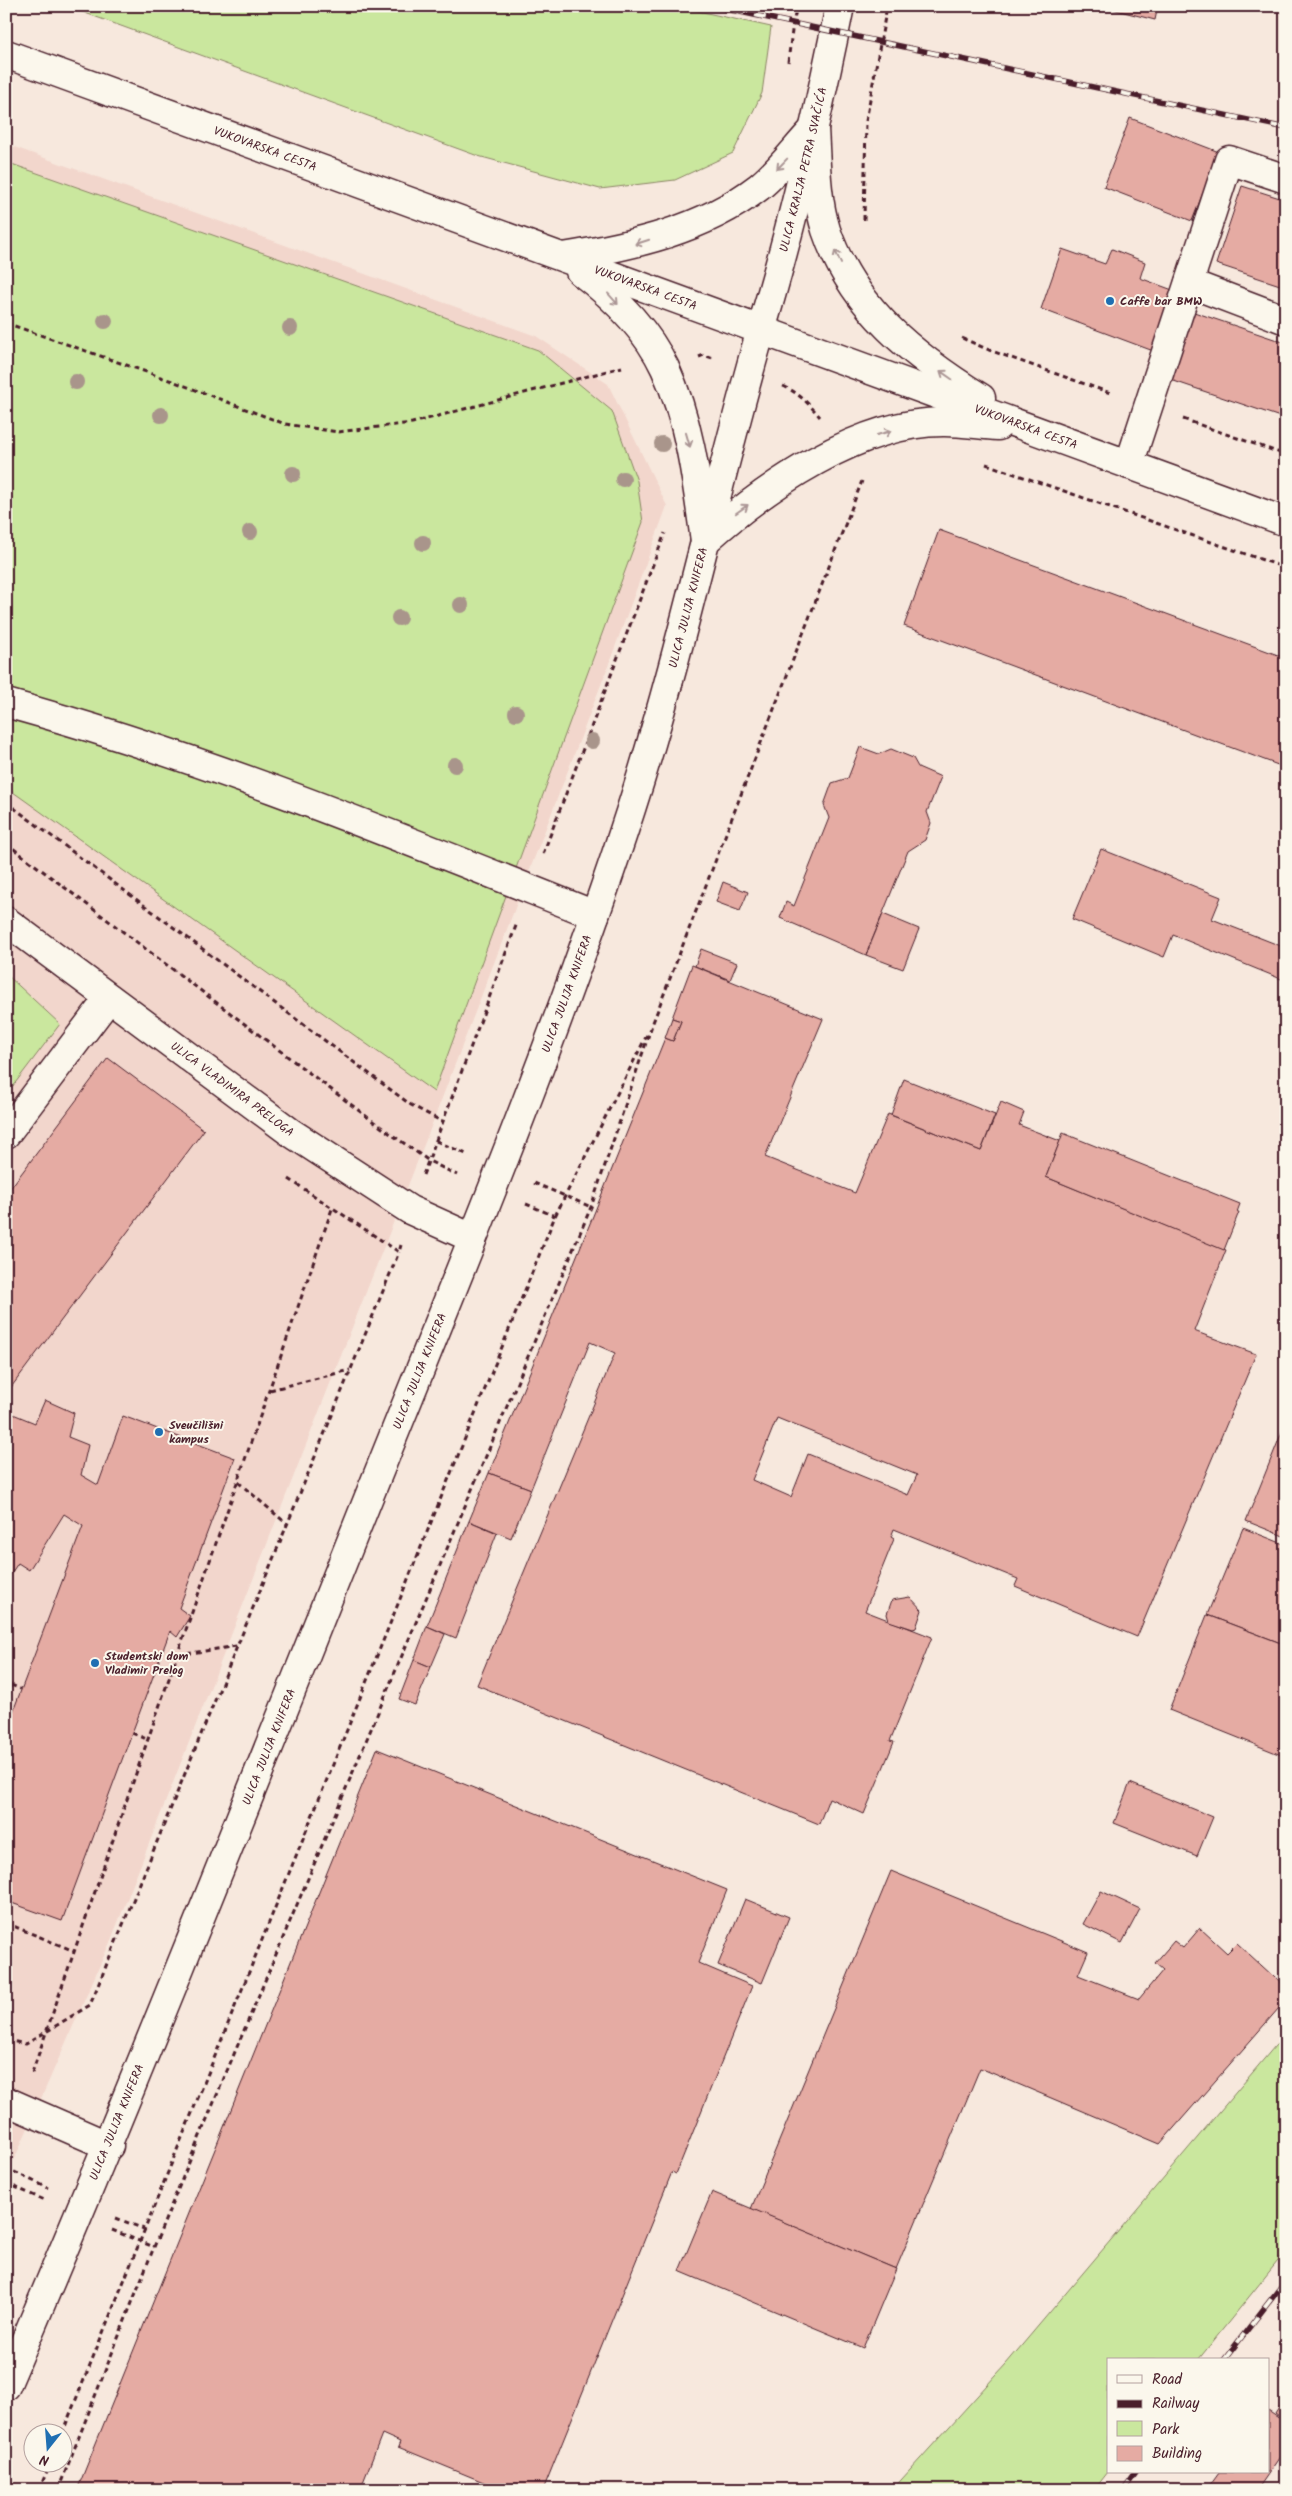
<svg xmlns="http://www.w3.org/2000/svg" width="1292" height="2496" viewBox="0 0 1292 2496" font-family="Kalam,sans-serif">
<style>
.built{fill:#f2d6cc}
.green{fill:#cae79e;stroke:#8a8364}
.building{fill:#e5aba3;stroke:#4a1f2b;fill-rule:evenodd}
.lines{fill:none;stroke-linecap:round;stroke-linejoin:round}
.minor-casing{stroke:#4a1f2b;stroke-width:31}
.major-casing{stroke:#4a1f2b;stroke-width:31}
.path{stroke:#4a1f2b;stroke-width:3;stroke-dasharray:5 4;stroke-linecap:butt}
.minor{stroke:#fbf7ec;stroke-width:28}
.major{stroke:#fbf7ec;stroke-width:28}
.rail-casing{stroke:#4a1f2b;stroke-width:5.5}
.rail{stroke:#fbf7ec;stroke-width:4;stroke-dasharray:11;stroke-linecap:butt}
.tree{fill:#a9958b}
.oneway{stroke:#ab9695}
.poi-dot{fill:#1f6fb2;stroke:#fbf7ec;stroke-width:2}
.labels{text-anchor:middle;dominant-baseline:central;stroke-width:4;stroke-linejoin:round;paint-order:stroke}
.street-label{font-size:12px;fill:#4a1f2b;stroke:#fbf7ec}
.poi-label{font-size:12px;font-weight:bold;fill:#4a1f2b;stroke:#fbf7ec;text-anchor:start}
</style>
<rect width="100%" height="100%" fill="#f7e8dd"/>
<filter id="ink" filterUnits="userSpaceOnUse"><feTurbulence type="fractalNoise" baseFrequency=".02" numOctaves="2"/><feDisplacementMap in="SourceGraphic" scale="10" xChannelSelector="R" yChannelSelector="G"/><feConvolveMatrix kernelMatrix="1 2 1 2 8 2 1 2 1" color-interpolation-filters="sRGB"/></filter>
<g filter="url(#ink)">
<path class="built" d="M6 144 536 336 608 384 667 506 607 669 429 1132 193 1732 111 1940 6 2178Z"/>
<g class="green">
<path d="M66 6H675L771 27 762 93 733 153 675 180 600 189 478 156Z"/>
<path d="M6 162 538 350 612 411 637 481 643 522 434 1092 6 787Z"/>
<path d="M6 974 60 1024 6 1095Z"/>
<path d="M1286 2033V2251L1198 2360H1108V2472L1094 2490H892L1006 2364Z"/>
</g>
<g class="building">
<path d="M1109 6H1158L1155 20 1108 8Z"/>
<path d="M1130 118 1219 152 1192 221 1104 187Z"/>
<path d="M1242 186 1286 200V287L1216 264Z"/>
<path d="M1062 249 1105 264 1112 249 1145 262 1140 278 1178 292 1156 352 1041 309Z"/>
<path d="M1188 310 1286 343V419L1165 378Z"/>
<path d="M939 530 1286 658V768L904 626Z"/>
<path d="M860 747 879 754 891 749 913 758 918 767 941 777 927 812 931 823 925 840 908 851 866 955 780 918 786 902 794 906 829 818 824 805 832 783 848 778Z"/>
<path d="M1101 849 1221 897 1212 919 1286 948V981L1173 935 1164 957 1072 919Z"/>
<path d="M723 882 748 892 740 911 716 902Z"/>
<path d="M883 914 919 929 903 969 866 955Z"/>
<path d="M701 949 737 963 730 980 695 966Z"/>
<path d="M692 965 823 1019 765 1157 855 1193 888 1114 981 1151 1001 1102 1024 1112 1019 1125 1060 1141 1046 1177 1226 1250 1194 1331 1256 1354 1137 1637 1015 1586 1018 1579 894 1529 891 1537 894 1539 865 1611 932 1637 890 1741 894 1742 864 1814 829 1798 819 1824 477 1685 615 1353 590 1342 531 1489 489 1473 665 1038 673 1041 681 1021 672 1018ZM777 1418 917 1475 908 1495 808 1454 791 1497 752 1480Z"/>
<path d="M672 1018 681 1021 673 1041 665 1038Z"/>
<path d="M108 1058 204 1130 6 1394V1194Z"/>
<path d="M904 1079 995 1115 981 1151 891 1115Z"/>
<path d="M1063 1133 1240 1204 1237 1212H1239L1224 1250 1046 1177Z"/>
<path d="M45 1400 74 1413 68 1437 88 1445 81 1475 98 1485 123 1416 235 1458 179 1608 190 1616 177 1637 170 1631 62 1921 6 1901V1730L83 1526 64 1514 29 1570 18 1563 6 1581V1423L13 1414 35 1423Z"/>
<path d="M1286 1422V1537L1246 1521Z"/>
<path d="M489 1473 531 1489 511 1538 469 1521Z"/>
<path d="M469 1521 497 1533 456 1638 427 1626Z"/>
<path d="M1243 1528 1286 1545V1645L1207 1615Z"/>
<path d="M910 1597 922 1610 916 1628 913 1629 889 1621 887 1614 892 1600Z"/>
<path d="M1207 1615 1286 1645V1757L1169 1710Z"/>
<path d="M427 1626 445 1634 431 1667 414 1660Z"/>
<path d="M414 1660 431 1667 415 1705 399 1699Z"/>
<path d="M377 1749 727 1890 698 1963 752 1986 676 2174 672 2172 543 2490H503L398 2447 400 2442 382 2434 360 2490H77Z"/>
<path d="M1130 1783 1213 1817 1197 1856 1114 1823Z"/>
<path d="M891 1871 1088 1952 1078 1975 1139 1999 1163 1970 1155 1963 1174 1941 1183 1948 1200 1928 1227 1953 1237 1943 1286 1988V2000L1160 2144 980 2068 896 2269 751 2209Z"/>
<path d="M1101 1891 1140 1909 1122 1943 1083 1924Z"/>
<path d="M745 1899 789 1917 762 1983 718 1965Z"/>
<path d="M712 2192 896 2269 863 2348 679 2271Z"/>
<path d="M1286 2397V2422L1275 2414Z"/>
<path d="M1268 2411 1286 2423V2448L1257 2490H1207L1220 2472H1268Z"/>
</g>
<g class="lines">
<defs>
<g id="minor">
<path d="M1189 283 1286 320"/>
<path d="M1129 465 1229 160 1286 179"/>
<path d="M6 703C208 758 401 838 595 915"/>
<path id="s1" d="M6 921 290 1132 410 1210 472 1238"/>
<path d="M6 1134 109 998"/>
<path d="M6 2101 109 2146"/>
<path id="s2" d="M6 2386C130 2096 247 1802 364 1509 457 1277 554 1046 631 809 682 651 715 489 761 330"/>
</g>
<g id="major">
<path id="s3" d="M6 54 1286 522"/>
<path d="M814 128C816 162 816 198 826 230 852 308 915 357 981 398"/>
<path d="M563 257C632 246 703 230 759 187 779 171 795 149 812 131"/>
<path d="M580 271C613 296 647 330 665 368 690 422 697 483 705 541"/>
<path id="s4" d="M761 330C793 223 818 115 840 6"/>
<path d="M705 541C765 487 860 421 945 422 962 422 980 425 998 426"/>
</g>
</defs>
<use href="#minor" class="minor-casing"/>
<use href="#major" class="major-casing"/>
<g class="path">
<path d="M788 62 793 23 797 6"/>
<path d="M864 220 866 121 887 6"/>
<path d="M6 323 175 382 285 424 338 432 412 423 622 367"/>
<path d="M962 338 989 350 1113 394"/>
<path d="M699 357 704 355 715 359"/>
<path d="M783 386C799 393 809 404 820 417"/>
<path d="M1183 419 1286 455"/>
<path d="M986 464 1286 568"/>
<path d="M6 802 411 1105 443 1122"/>
<path d="M6 843 374 1122 429 1161 457 1175"/>
<path d="M543 854 665 533"/>
<path d="M436 1141 466 1154"/>
<path d="M423 1175 517 923"/>
<path d="M289 1179 399 1252 401 1245"/>
<path d="M534 1183 591 1207"/>
<path d="M526 1204 555 1216"/>
<path d="M270 1390 350 1370"/>
<path d="M238 1482 287 1524"/>
<path d="M178 1655 237 1646"/>
<path d="M6 1676 11 1685 6 1698"/>
<path d="M11 1685 21 1689"/>
<path d="M132 1733 149 1740"/>
<path d="M6 1923 74 1951"/>
<path d="M6 2040 26 2044 90 2005 399 1252"/>
<path d="M32 2073 332 1209"/>
<path d="M6 2168 48 2188"/>
<path d="M6 2183 44 2200"/>
<path d="M116 2218 144 2229"/>
<path d="M112 2230 154 2247"/>
<path d="M62 2434 555 1216 647 1035"/>
<path d="M39 2490 50 2464"/>
<path d="M58 2490 154 2247 229 2066 591 1207 652 1025 862 481"/>
</g>
<use href="#minor" class="minor"/>
<use href="#major" class="major"/>
<defs>
<g id="rail">
<path d="M712 6 1286 128"/>
<path d="M1224 2360 1286 2280"/>
<path d="M1123 2490 1136 2472"/>
</g>
</defs>
<use href="#rail" class="rail-casing"/>
<use href="#rail" class="rail"/>
</g>
<g class="tree">
<circle cx="105" cy="321" r="8"/>
<circle cx="290" cy="328" r="8"/>
<circle cx="76" cy="382" r="8"/>
<circle cx="161" cy="415" r="8"/>
<circle cx="662" cy="444" r="8"/>
<circle cx="293" cy="474" r="8"/>
<circle cx="623" cy="479" r="8"/>
<circle cx="250" cy="532" r="8"/>
<circle cx="423" cy="543" r="8"/>
<circle cx="461" cy="605" r="8"/>
<circle cx="399" cy="618" r="8"/>
<circle cx="516" cy="713" r="8"/>
<circle cx="592" cy="741" r="8"/>
<circle cx="455" cy="765" r="8"/>
</g>
<defs><path id="oneway-shaft" d="M-6 0H5M1.5-3L5.5 0L1.5 3" fill="none" stroke-width="1.6" stroke-linecap="round" stroke-linejoin="round" transform="scale(1.25)"/></defs>
<g class="oneway">
<use href="#oneway-shaft" transform="translate(782 164) rotate(134)"/>
<use href="#oneway-shaft" transform="translate(642 242) rotate(162)"/>
<use href="#oneway-shaft" transform="translate(838 257) rotate(-114)"/>
<use href="#oneway-shaft" transform="translate(613 299) rotate(48)"/>
<use href="#oneway-shaft" transform="translate(946 375) rotate(-145)"/>
<use href="#oneway-shaft" transform="translate(884 433) rotate(-16)"/>
<use href="#oneway-shaft" transform="translate(688 440) rotate(74)"/>
<use href="#oneway-shaft" transform="translate(742 509) rotate(-35)"/>
</g>
</g>
<g class="poi-dot">
<circle cx="1110" cy="301" r="5"/>
<circle cx="159" cy="1432" r="5"/>
<circle cx="95" cy="1663" r="5"/>
</g>
<g class="labels">
<g class="street-label">
<text stroke="none"><textPath href="#s3" startOffset="276">VUKOVARSKA CESTA</textPath></text>
<text stroke="none"><textPath href="#s4" startOffset="166">ULICA KRALJA PETRA SVAČIĆA</textPath></text>
<text stroke="none"><textPath href="#s3" startOffset="681">VUKOVARSKA CESTA</textPath></text>
<text stroke="none"><textPath href="#s3" startOffset="1086">VUKOVARSKA CESTA</textPath></text>
<text stroke="none"><textPath href="#s2" startOffset="1906">ULICA JULIJA KNIFERA</textPath></text>
<text stroke="none"><textPath href="#s2" startOffset="1501">ULICA JULIJA KNIFERA</textPath></text>
<text stroke="none"><textPath href="#s1" startOffset="282">ULICA VLADIMIRA PRELOGA</textPath></text>
<text stroke="none"><textPath href="#s2" startOffset="1096">ULICA JULIJA KNIFERA</textPath></text>
<text stroke="none"><textPath href="#s2" startOffset="691">ULICA JULIJA KNIFERA</textPath></text>
<text stroke="none"><textPath href="#s2" startOffset="286">ULICA JULIJA KNIFERA</textPath></text>
</g>
<g class="poi-label">
<text x="1120" y="301">Caffe bar BMW</text>
<text x="169" y="1425">Sveučilišni<tspan x="169" dy="14">kampus</tspan></text>
<text x="105" y="1656">Studentski dom<tspan x="105" dy="14">Vladimir Prelog</tspan></text>
</g>
</g>
<rect width="1292" height="2496" fill="none" stroke="#fbf7ec" stroke-width="25"/>
<rect x="12" y="12" width="1267" height="2471" fill="none" stroke="#4a1f2b" stroke-width="2" filter="url(#ink)"/>
<rect x="1107" y="2358" width="162" height="115" fill="#fbf7ec" stroke="#b4a19f"/>
<rect x="1117" y="2375" width="25" height="8" fill="#fbf7ec" stroke="#b4a19f"/>
<text x="1152" y="2384" font-size="15" fill="#4a1f2b">Road</text>
<rect x="1117" y="2400" width="25" height="8" fill="#4a1f2b" stroke="#b4a19f"/>
<text x="1152" y="2408" font-size="15" fill="#4a1f2b">Railway</text>
<rect x="1117" y="2421" width="25" height="15" fill="#cae79e" stroke="#b4a19f"/>
<text x="1152" y="2434" font-size="15" fill="#4a1f2b">Park</text>
<rect x="1117" y="2446" width="25" height="15" fill="#e5aba3" stroke="#b4a19f"/>
<text x="1152" y="2458" font-size="15" fill="#4a1f2b">Building</text>
<g transform="translate(48 2448) rotate(197)"><circle r="24" fill="#fbf7ec" stroke="#b4a19f"/>
<path d="M0-4L9 19L0 12L-9 19Z" fill="#1f6fb2"/>
<text y="-8" font-size="14" font-weight="bold" text-anchor="middle" fill="#4a1f2b">N</text>
</g>
</svg>
